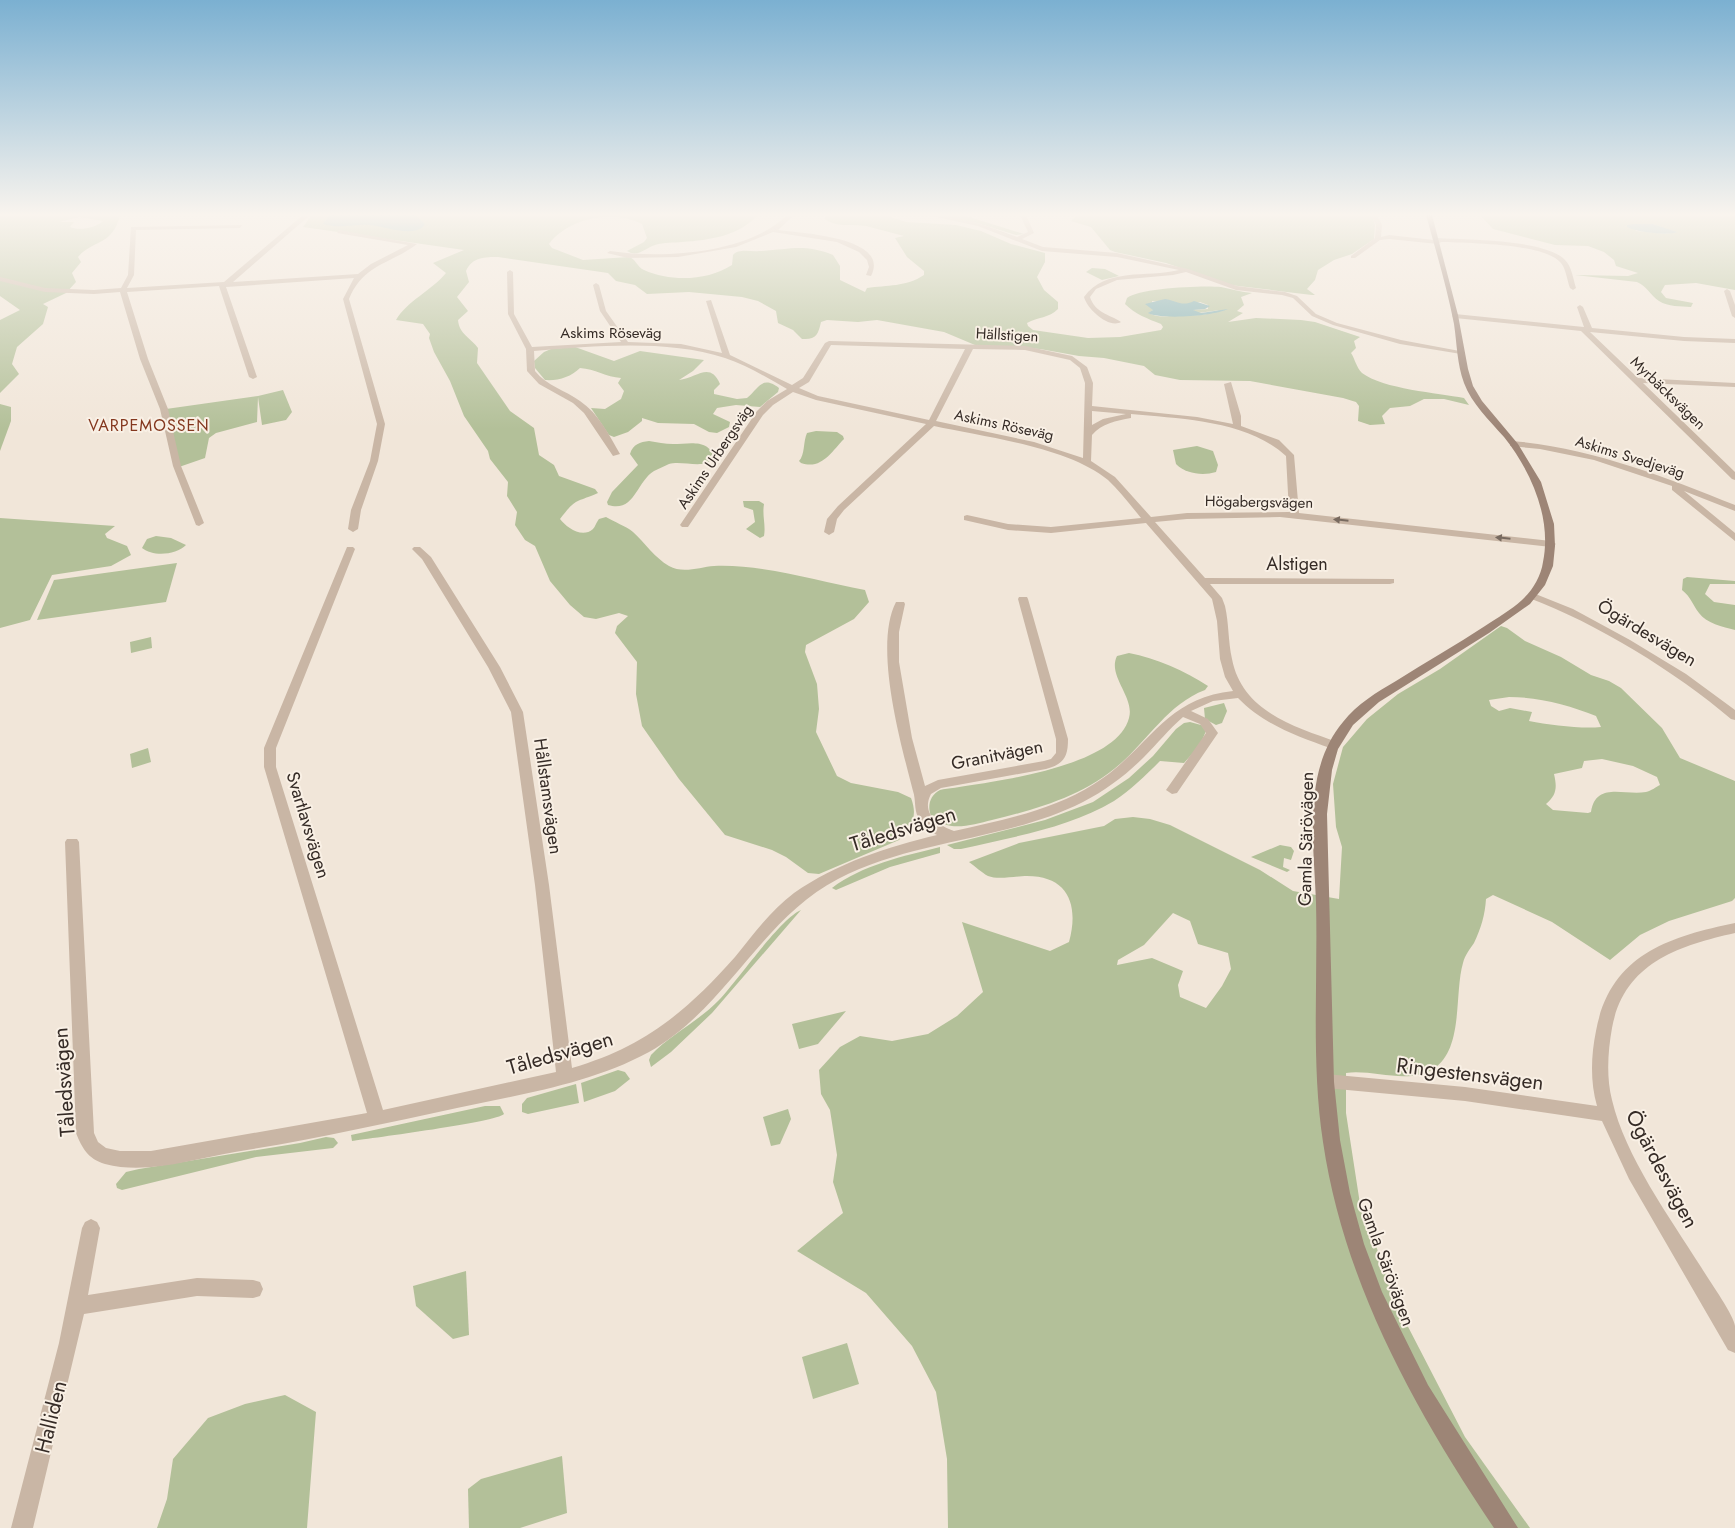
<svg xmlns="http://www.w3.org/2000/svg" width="1735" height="1528" viewBox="0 0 1735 1528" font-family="Jost,sans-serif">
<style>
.green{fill:#b3c099;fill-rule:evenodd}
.water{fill:#78abae}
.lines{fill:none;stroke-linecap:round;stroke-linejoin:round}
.street{fill:#c9b6a5;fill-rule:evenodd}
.secondary{fill:#9d8576;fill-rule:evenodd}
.oneway{fill:#786a5f}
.labels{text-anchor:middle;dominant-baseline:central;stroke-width:4;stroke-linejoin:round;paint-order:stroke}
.far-street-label{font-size:15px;fill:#352b26;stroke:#f9f0e5}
.far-neighbourhood-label{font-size:16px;letter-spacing:1px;fill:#84381f;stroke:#f9f0e5}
.street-label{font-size:18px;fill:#352b26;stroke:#f9f0e5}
.near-street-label{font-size:21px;fill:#352b26;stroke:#f9f0e5}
</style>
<rect width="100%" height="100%" fill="#f1e6d9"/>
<g class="green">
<path d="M0 215H120C113 246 92 240 78 257L81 262 72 273 76 282 66 293 43 304 48 307 43 324 17 347 12 364 19 374 0 393V320L20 310 0 296ZM80 217 103 221C96 228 79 231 70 227L74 222H59Z"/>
<path d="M312 215H329L325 221 332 215H758C739 236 710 240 682 242 674 243 664 242 655 245 645 248 638 258 627 251L644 242 647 238 642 224C613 209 568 218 549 244L552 248 583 260 629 257C636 259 637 267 644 270 671 282 707 281 732 265L733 255C739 248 751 252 759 251 789 250 803 243 833 255L840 266V280L865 292 867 288C887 285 906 287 924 275V271L907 257 895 238 904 236C891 233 879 229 866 226 853 224 835 228 824 218L827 215H885L906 222 956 225 981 231 1011 244 1045 253V262L1037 277 1044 290 1058 302V309C1049 318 1038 317 1027 323L1028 326 1033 330 1088 338 1120 337 1161 330 1163 327 1161 324C1148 319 1135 314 1125 304L1127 298C1139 288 1204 285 1221 287 1232 289 1241 292 1252 293L1241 297 1244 305 1237 311 1243 313 1228 322 1256 318 1301 320 1315 322 1360 337 1354 341 1356 348 1351 353C1355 359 1356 367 1362 373 1383 389 1438 393 1464 398L1469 405 1444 399H1424L1410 406 1390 408 1382 416 1385 424 1370 425 1358 421 1359 406 1356 402 1343 398 1250 381 1180 380 1155 375 1144 366 1104 358 1079 356 1040 349 975 345 944 332 877 320 858 322 827 320 821 322C818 335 816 340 802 339L793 330 778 323 776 311 758 301 742 297 689 292 647 294 635 285 616 281 608 273 498 257C485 257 472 257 466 271L469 282 457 297 468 311 458 320C459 334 471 338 478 348L477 363 510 411 534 428 539 455 554 465 559 476 595 489 598 493C575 503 576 498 560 519 566 527 582 539 593 529 595 527 597 521 599 519L606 517C614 522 626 526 633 532 645 543 655 558 669 566 683 574 700 567 714 566 764 564 816 581 865 590L869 602 854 619 806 645 805 652 817 684 819 709 816 732 837 776 851 783 898 792 911 798C918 816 912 827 899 840L819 874 808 873 786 857 772 850 725 835 679 779 642 726 636 694 637 662 615 633 617 626 628 616 619 613 596 619 584 617 570 605 550 581 535 546 525 540 515 525 517 512 507 496 508 482 490 459 488 451 464 416 450 381 434 352 429 338 430 334 423 324 396 320C407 301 431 291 446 273L433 263 464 250 303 227ZM1152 301 1186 305 1200 302 1208 305V309L1192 310 1198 313 1220 310C1205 315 1200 316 1185 315 1171 314 1162 320 1149 313L1153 310Z"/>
<path d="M935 215H963L1024 234 1016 235 977 223Z"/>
<path d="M1077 215H1372L1375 225 1374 239 1352 254 1334 260 1318 270 1315 280 1307 289 1315 295H1312L1230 285 1166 263 1115 252 1110 250 1091 227 1071 221Z"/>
<path d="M1480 215H1735V290L1696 283 1665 285 1661 292 1666 298 1693 303 1691 307C1681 306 1668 307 1659 301 1650 295 1648 287 1637 282L1575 275 1628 276 1638 273 1616 266 1614 260 1604 252 1588 246 1555 245 1493 229ZM1633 224H1653L1676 232 1666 234 1636 231Z"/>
<path d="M1092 268 1105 269 1119 276 1102 280 1086 272Z"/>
<path d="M575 347 614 361 640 351 704 360 693 371 679 380C697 378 710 361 720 384L714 390V394L737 399 747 398C759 388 762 375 779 388L778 392 760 407 736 405 717 408 713 414 730 422 729 427 717 433 709 432 694 424 658 423 642 418V421L628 432 614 437 609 435 591 408 605 409 621 399 624 391 618 383 621 378C606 377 595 369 580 368 571 377 558 381 545 380L535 368 534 361 544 352 551 349Z"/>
<path d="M283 390 292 412 286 420 262 425 258 397 257 422 216 433 209 438 205 458 179 467 166 409 258 396Z"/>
<path d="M0 404 11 407V421L0 451Z"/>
<path d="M816 431 837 432 843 436 844 439C831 452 822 470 801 463L799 461C805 455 803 442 807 433Z"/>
<path d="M649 441C657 442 665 444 673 444 689 444 709 438 714 458 705 470 682 460 669 464 664 466 659 469 654 471 636 482 635 513 608 505L607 502 612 492 638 465 630 454C633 444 640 442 649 441Z"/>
<path d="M1197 446 1213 451 1218 465 1216 472C1203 476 1186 474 1176 464L1173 450Z"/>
<path d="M743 501H759L764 504C762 516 766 525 764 536L760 538 746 529 755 522 753 510 744 507Z"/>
<path d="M0 518 115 526 105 534 107 538 127 546 131 555 111 566 52 575 30 620 0 628Z"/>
<path d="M156 536 171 538 186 545C176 555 153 557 142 548L147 539Z"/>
<path d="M177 563 166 602 37 620 54 580Z"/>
<path d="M1687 577 1735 581V584H1710L1705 594 1714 602 1735 605V630C1723 627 1706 623 1699 613 1692 604 1691 597 1682 590L1683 579Z"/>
<path d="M1501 626 1507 628 1525 641 1561 657 1591 675 1609 681 1621 688 1662 728 1680 758 1735 781V898L1732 901 1669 921 1640 935 1610 960 1552 922 1493 895 1486 899C1485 915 1481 928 1474 943 1470 949 1465 955 1463 963 1454 994 1464 1050 1433 1069 1408 1085 1373 1069 1346 1073V1113L1360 1204 1403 1317 1465 1437 1530 1528H948L947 1459 936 1392 912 1346 866 1293 797 1251 843 1213 833 1182 837 1155 830 1110 821 1094 819 1070 840 1047 860 1036 892 1041 928 1034 957 1016 983 992 962 922 1050 951 1069 942C1079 906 1069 876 1027 876 1016 876 998 880 988 876 982 873 975 866 969 862L1019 843 1104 826 1115 819 1133 817 1150 819 1170 825 1260 870 1293 891 1339 899 1342 847 1336 827 1333 784 1343 747 1367 719 1398 694 1440 669ZM1509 697C1538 697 1569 705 1596 716L1601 727C1581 729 1550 725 1529 721L1532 712 1510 708 1499 711 1491 706 1489 700ZM1602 759 1633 766 1657 777 1660 785C1656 787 1651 791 1646 792 1624 796 1596 781 1591 812L1588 813 1553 810 1546 804C1557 795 1557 787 1554 774L1582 768 1584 761ZM1173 913 1190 921 1198 944 1228 953 1231 969 1222 986 1206 1008 1180 997 1178 985 1183 971 1152 958 1117 965 1118 960 1144 945Z"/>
<path d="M151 637 152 648 131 653 130 642Z"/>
<path d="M1129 653C1156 658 1185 671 1208 686L1205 690C1168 704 1149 739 1120 764 1084 796 1037 809 992 820 971 825 948 833 931 816 927 806 930 795 940 790 984 783 1116 769 1129 718 1135 697 1107 676 1117 656Z"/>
<path d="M1224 703 1227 711 1222 723 1216 725 1205 719 1204 708Z"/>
<path d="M1190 722 1201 725 1206 731 1200 745 1184 763 1160 761C1146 775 1131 790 1114 801 1069 828 1012 837 961 849H954L947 845 1045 820 1093 802 1129 778 1153 756 1176 729 1184 723Z"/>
<path d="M148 748 151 762 132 768 130 754Z"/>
<path d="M1280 845 1291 847 1294 851 1291 860 1284 858 1283 867 1290 870 1287 872 1251 857Z"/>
<path d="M940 847V853L890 867 836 890 832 888C862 865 904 856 940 847Z"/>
<path d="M801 910 712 1013 671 1052 651 1067 649 1060 651 1055C671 1034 699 1021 719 1000 738 980 780 919 801 910Z"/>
<path d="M846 1011 818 1044 799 1049 792 1024Z"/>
<path d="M618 1070 625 1072 630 1079 615 1091 584 1102 581 1083Z"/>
<path d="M576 1084 579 1103 528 1114 522 1112V1104L527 1098Z"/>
<path d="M485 1106H500L504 1114C497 1122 372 1138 352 1141L351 1135Z"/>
<path d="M788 1109 791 1119 780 1144 771 1146 763 1117Z"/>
<path d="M326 1137 334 1138 338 1143 333 1148 256 1157 122 1190 117 1188 116 1184 126 1172 139 1169 300 1143Z"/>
<path d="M466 1271 469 1335 453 1339 416 1306 413 1286Z"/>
<path d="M847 1343 859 1384 813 1399 802 1357Z"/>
<path d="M285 1395 316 1412 307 1528H157L167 1499 173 1459 208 1418 245 1404Z"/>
<path d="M562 1456 567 1513 520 1528H469L468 1489 481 1479Z"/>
</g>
<g class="water">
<path d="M329 215H416L425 224C417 239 383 226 370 225 354 224 339 229 323 224Z"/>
<path d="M1633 224H1653L1677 232C1668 236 1636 232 1627 227V225Z"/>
<path d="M1165 299C1177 301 1182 307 1194 301L1210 306 1205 309 1193 310 1201 313 1228 309C1215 316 1161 320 1148 313L1153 310 1145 304Z"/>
</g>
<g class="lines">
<g class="street">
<path d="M303 215H310L233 282 358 274 371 264 408 245 337 233 339 230 417 244C391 264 363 264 349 299L385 424 378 461 361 510 358 529 353 532 348 529 351 510 370 461 377 424 343 299 354 278 226 287 257 377 253 379 249 377 219 286 127 292 148 359 168 409 181 466 204 523 199 526 196 525 173 466 160 409 140 359 120 292 94 294 45 292 0 281V277L45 288 94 290 121 288 128 275 131 227 242 225 240 228 136 230 134 275 127 288 224 282Z"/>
<path d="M787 215H794L778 230C800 233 891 237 871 276L866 275 869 267 867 260 859 252 837 242 773 232 736 247 678 257 628 258 607 253 610 251C662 259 748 254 787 215Z"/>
<path d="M927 215C959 215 988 226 1017 237L1028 232 1020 215H1026L1034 233 1022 239 1043 247 1117 253 1188 269 1237 286 1285 292 1297 296 1316 314 1337 323 1401 340 1465 352 1461 354 1400 344 1333 325 1312 316 1293 298 1282 295 1236 290 1186 272 1173 275 1117 280 1096 289 1090 297C1095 313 1109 314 1121 322 1109 329 1087 309 1084 297 1106 267 1146 278 1179 270L1117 257 1042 251 978 226Z"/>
<path d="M1371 215H1377L1382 225 1381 237 1389 235 1434 240 1437 238C1466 240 1545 239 1565 260 1572 267 1573 279 1576 288L1573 290 1570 288C1567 280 1566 269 1561 263 1545 243 1466 243 1441 242L1438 244 1389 239 1380 240 1355 258H1351V256L1375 238 1376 225Z"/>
<path d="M510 270 513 272 514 314 532 347 621 342 600 311 593 285 596 283 599 285 606 311 628 342 681 344 722 353 706 301 711 300 730 355 792 385 803 378 825 343 829 341 1025 346 1072 356 1087 367 1093 383 1092 406 1197 417 1233 424 1224 384 1231 382 1241 416V426L1279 440 1294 455 1299 513 1551 541 1556 544 1551 547 1280 517 1187 519 1155 522 1205 578 1394 579V583L1390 584H1210L1222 598 1225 606C1229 623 1228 641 1232 659 1242 711 1294 727 1338 742L1340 745 1338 748H1330C1296 736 1263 724 1238 698L1213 701 1191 711 1208 719 1218 733 1177 793 1172 794 1166 790 1206 733 1200 724 1183 717C1169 729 1157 744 1144 757 1126 775 1106 790 1083 802 1006 841 915 839 838 879 761 919 727 1008 649 1052 590 1084 522 1094 457 1108 383 1124 310 1140 235 1152 193 1159 147 1175 105 1164 88 1159 82 1148 76 1133L65 842 67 839H77L79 842 94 1133 98 1142 106 1148 120 1151H151L367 1113 264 767V748L347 547H353L355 549 276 748V767L383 1110 556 1072 535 885 511 712 488 667 422 559 412 549 414 547H420L431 557 500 667 523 712 549 885 572 1068C644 1047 686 1012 735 957 753 935 771 910 794 893 837 863 887 847 937 835 929 831 922 826 918 817 914 809 916 800 913 791 901 744 873 646 896 602H904L905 604 899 632V662L912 738 925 786 938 780 1044 761 1051 759 1056 753V739L1018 599 1019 597H1027L1028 599 1068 739C1068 757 1064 764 1046 769L941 788 931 794C921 813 937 825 954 831 1001 820 1052 811 1094 784 1148 751 1163 698 1233 691L1225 677 1220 659 1217 621 1212 599 1146 523 1051 533 1008 530 964 520V516L967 515 1008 524 1051 527 1141 518C1131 506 1120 491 1108 480 1068 447 985 437 934 426L844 510 837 519 834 532 829 535 824 532 827 519 838 506 926 424 816 400 793 392 773 405 763 415 688 527H682L680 525 757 411 767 401 787 389C767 378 747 365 725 358 667 339 594 346 534 351L535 371C547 386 565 390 580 401 599 414 609 435 620 454L613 456 584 413 573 403 539 384 527 371 526 349 508 314 507 272ZM831 345 965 349 929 420 818 396 799 388 809 382ZM973 349 1025 350 1070 360 1080 368 1085 383 1083 458 1034 442 936 421ZM1092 411 1126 414 1103 419 1092 425ZM1131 414C1182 419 1246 420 1286 456L1289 512 1187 513 1151 517 1115 477 1091 461 1092 435C1102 423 1116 421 1131 418Z"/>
<path d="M1727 289 1730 291 1735 305V318L1732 316 1724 291Z"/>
<path d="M1580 305 1583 307 1592 328 1684 337 1735 339V343L1684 341 1590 332 1638 378 1735 383V387L1643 383 1735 472V480L1732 479 1581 331 1455 318 1452 316 1455 314 1584 327 1577 307Z"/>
<path d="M1513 441C1591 448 1663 476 1735 505V511L1684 491 1735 533V541L1672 490V486L1594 460 1540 449 1510 446V442Z"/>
<path d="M1533 593 1573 609 1630 640 1686 674 1735 710V720L1731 719C1676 672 1596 623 1529 598L1528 596Z"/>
<path d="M1735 923V933C1678 946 1624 963 1612 1028 1608 1051 1606 1076 1612 1100 1625 1156 1670 1218 1701 1267 1708 1279 1734 1315 1735 1326 1735 1335 1735 1344 1735 1353L1728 1350 1629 1179 1602 1121 1465 1101 1326 1088 1320 1086 1318 1081 1320 1076 1326 1074 1465 1087 1597 1106C1590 1082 1591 1055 1596 1031 1610 955 1668 937 1735 923Z"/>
<path d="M91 1219 97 1222 100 1228 88 1295 197 1278 253 1280 260 1282 263 1289 260 1296 253 1298 197 1296 84 1314 33 1528H11L59 1343 82 1228 85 1222Z"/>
</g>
<path class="secondary" d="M1426 215H1432L1458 315 1468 369 1473 386 1482 401 1518 444 1541 482 1554 524 1555 546 1553 566 1545 585 1530 604 1489 633 1379 702 1353 725 1338 749 1332 770 1327 814 1334 1082 1340 1140 1350 1193 1364 1244 1382 1292 1428 1385 1518 1528H1494C1415 1410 1344 1284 1323 1142 1311 1063 1318 982 1316 902 1314 843 1302 771 1343 722 1357 704 1377 692 1396 681 1426 662 1456 645 1485 626 1497 618 1511 610 1522 600 1533 590 1541 576 1543 562 1552 518 1531 471 1504 437 1489 420 1472 404 1464 383 1457 364 1457 344 1454 324 1447 288 1436 251 1426 215Z"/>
</g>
<defs><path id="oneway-solid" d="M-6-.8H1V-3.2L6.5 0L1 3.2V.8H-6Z" transform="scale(1.25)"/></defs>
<g class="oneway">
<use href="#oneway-solid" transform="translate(1341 520) rotate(-174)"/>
<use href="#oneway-solid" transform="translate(1503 538) rotate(-174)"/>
</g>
<linearGradient id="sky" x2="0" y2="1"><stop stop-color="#7bb0d1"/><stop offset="0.5" stop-color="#f9f4ee"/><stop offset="1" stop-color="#f9f4ee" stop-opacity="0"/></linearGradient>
<rect width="1735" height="429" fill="url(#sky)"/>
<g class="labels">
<g class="far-street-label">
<text x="611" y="333">Askims Röseväg</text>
<text transform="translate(1007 335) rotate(3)">Hällstigen</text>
<text transform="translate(1668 393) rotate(44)">Myrbäcksvägen</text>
<text transform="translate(1004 425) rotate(12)">Askims Röseväg</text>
<text transform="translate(715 457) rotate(-56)">Askims Urbergsväg</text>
<text transform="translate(1630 457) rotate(17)">Askims Svedjeväg</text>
<text transform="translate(1259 502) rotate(1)">Högabergsvägen</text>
</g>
<g class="far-neighbourhood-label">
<text x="149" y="425">VARPEMOSSEN</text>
</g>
<g class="street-label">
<text x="1297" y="564">Alstigen</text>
<text transform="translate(1647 633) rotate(31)">Ögärdesvägen</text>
<text transform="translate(997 755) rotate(-11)">Granitvägen</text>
<text transform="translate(548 796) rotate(82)">Hållstamsvägen</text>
<text transform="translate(308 825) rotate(73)">Svartlavsvägen</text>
<text transform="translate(1306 839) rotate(-89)">Gamla Särövägen</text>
<text transform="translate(1386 1262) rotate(70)">Gamla Särövägen</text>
</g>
<g class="near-street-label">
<text transform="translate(903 829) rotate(-17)">Tåledsvägen</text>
<text transform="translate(560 1053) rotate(-16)">Tåledsvägen</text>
<text transform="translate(1470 1074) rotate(7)">Ringestensvägen</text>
<text transform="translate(64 1082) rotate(-94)">Tåledsvägen</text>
<text transform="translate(1662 1169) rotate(62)">Ögärdesvägen</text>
<text transform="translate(51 1417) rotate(-76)">Halliden</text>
</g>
</g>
</svg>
